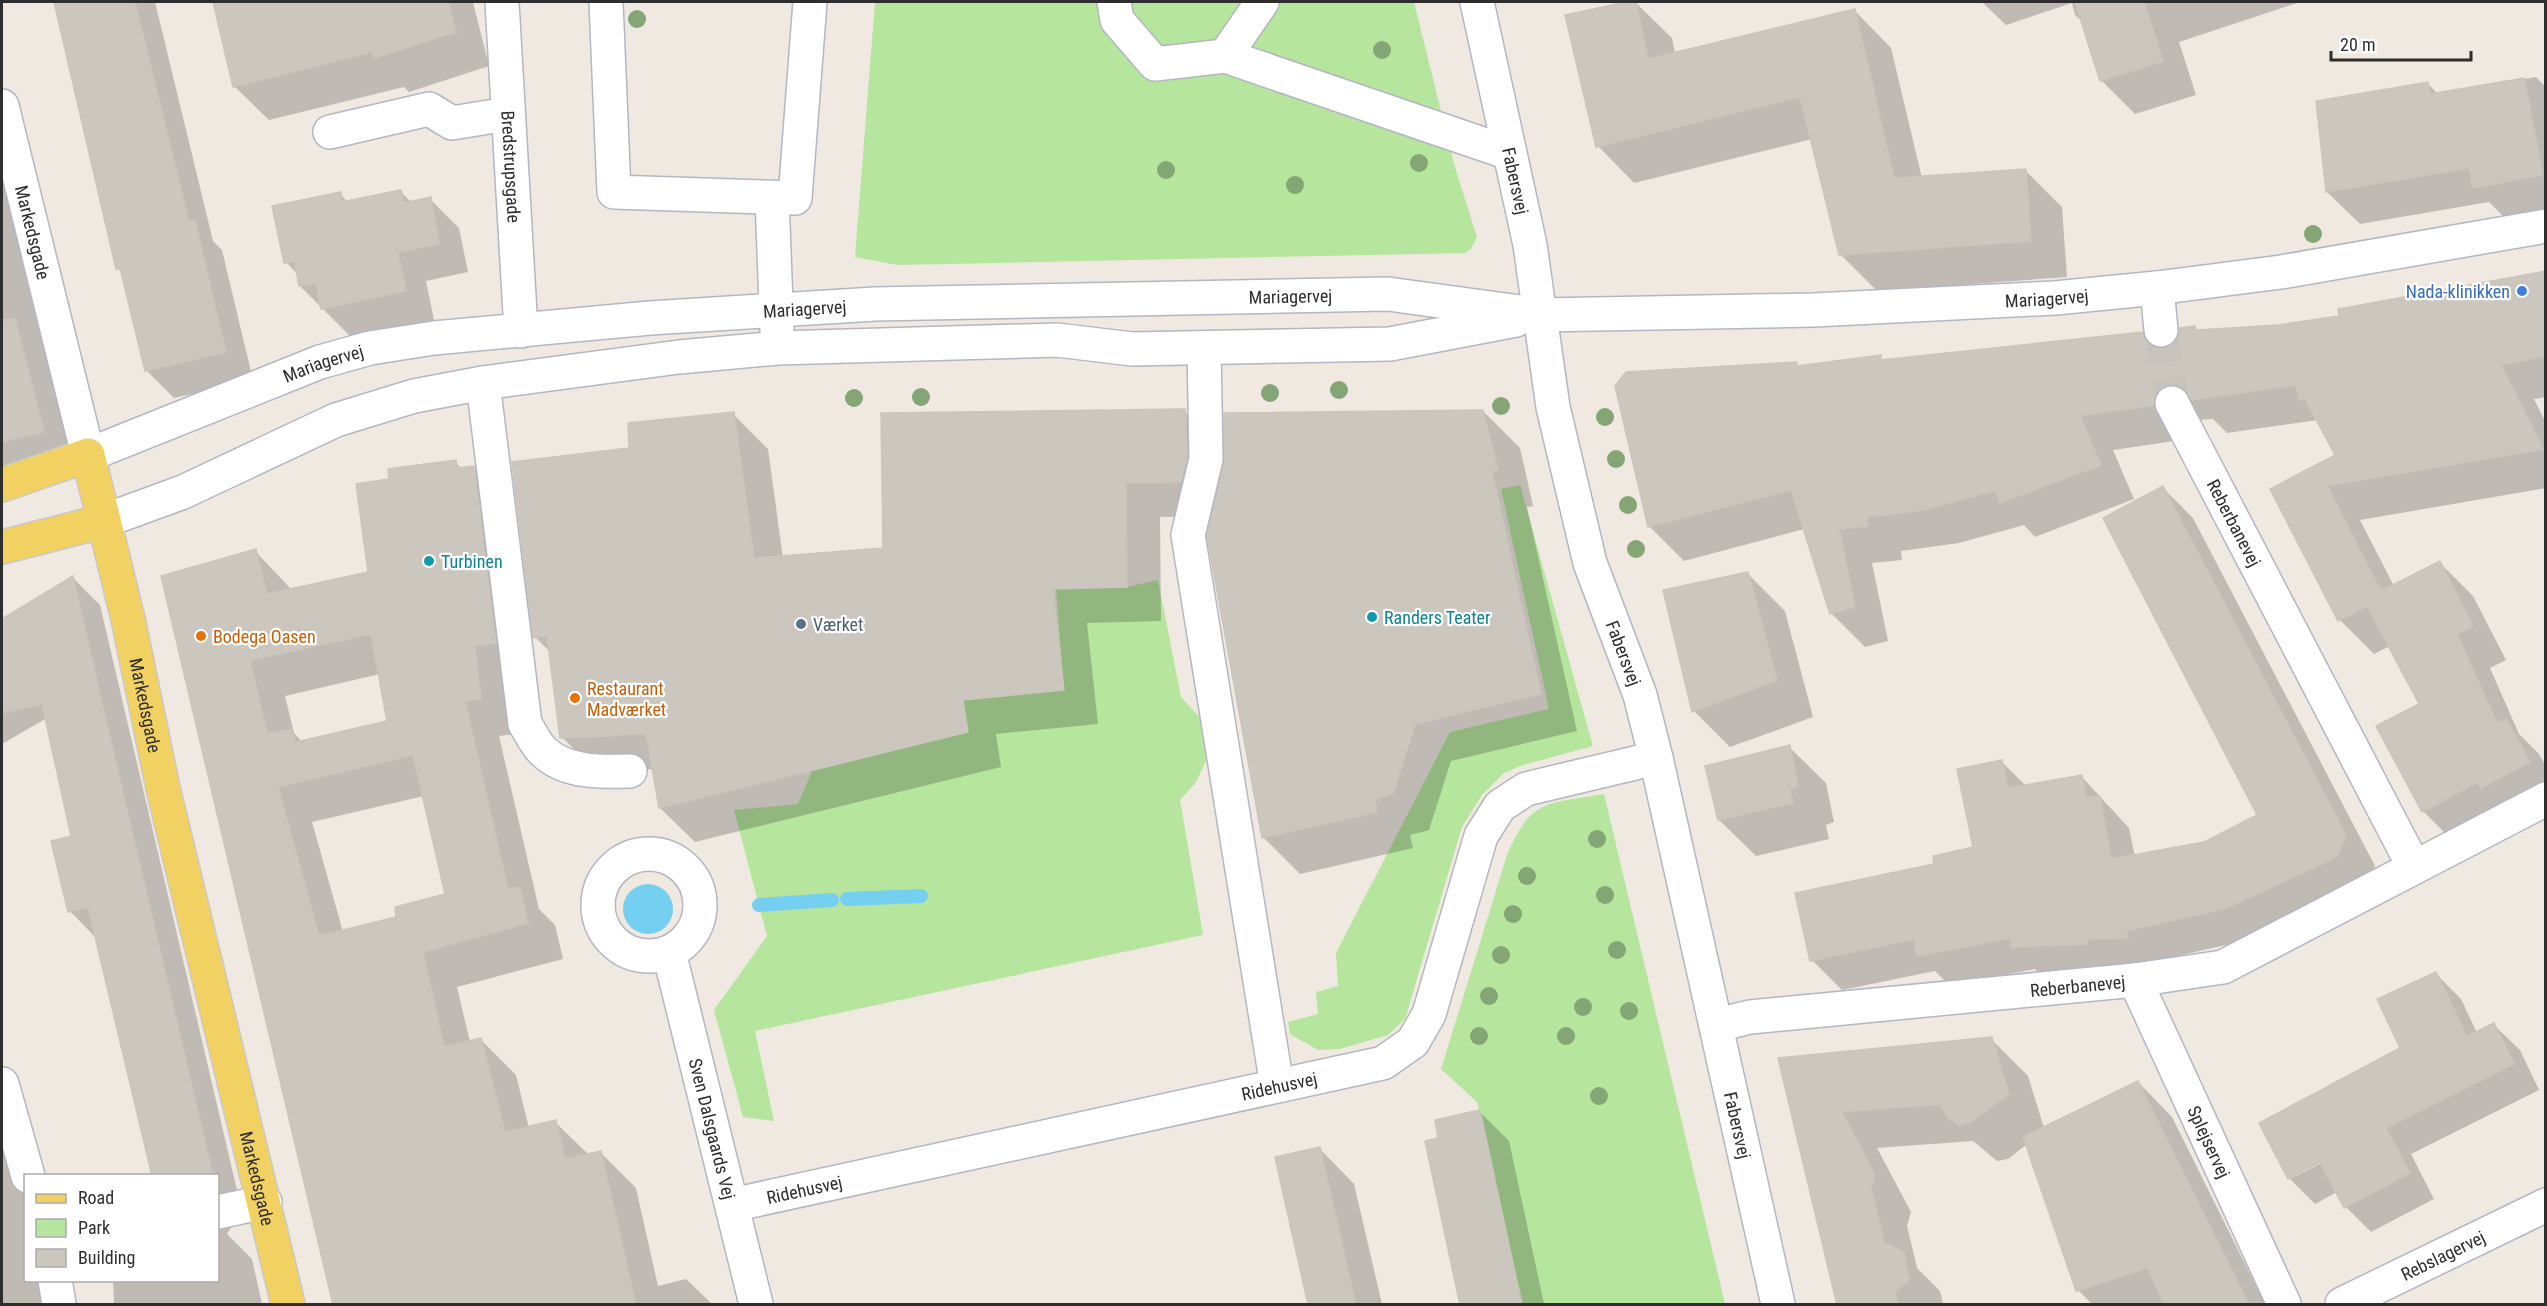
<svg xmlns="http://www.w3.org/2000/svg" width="2547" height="1306" viewBox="0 0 2547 1306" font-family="'Roboto Condensed',sans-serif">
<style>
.green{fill:#b6e59e}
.water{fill:#75cff0}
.shadow{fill:#0003;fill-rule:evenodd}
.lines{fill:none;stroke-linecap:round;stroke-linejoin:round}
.stream{stroke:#75cff0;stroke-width:14}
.building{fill:#cbc7bf;stroke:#cbc5ba;stroke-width:1.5;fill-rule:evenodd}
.minor-tunnel{stroke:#c8c4bd;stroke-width:33;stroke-dasharray:33 16;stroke-linecap:butt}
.minor-casing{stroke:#b4b7c1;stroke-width:36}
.major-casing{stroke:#c9c9c9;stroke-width:36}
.minor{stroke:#fff;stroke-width:33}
.major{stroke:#f2d163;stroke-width:33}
.tree{fill:#84a574}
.shop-dot{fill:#3f7fe0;stroke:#fff;stroke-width:2}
.culture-dot{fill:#0f9aa8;stroke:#fff;stroke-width:2}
.service-dot{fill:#5c6f8a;stroke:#fff;stroke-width:2}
.food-dot{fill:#e8710a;stroke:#fff;stroke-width:2}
.labels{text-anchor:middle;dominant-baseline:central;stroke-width:4.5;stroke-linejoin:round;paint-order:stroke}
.street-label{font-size:18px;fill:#2e2e2e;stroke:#fff}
.shop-label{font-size:18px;fill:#366cbe;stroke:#fff;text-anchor:end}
.culture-label{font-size:18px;fill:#0d838f;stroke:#fff;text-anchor:start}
.service-label{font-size:18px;fill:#4e5e75;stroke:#fff;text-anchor:start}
.food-label{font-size:18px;fill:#c56008;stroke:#fff;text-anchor:start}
</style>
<rect width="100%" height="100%" fill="#efe9e1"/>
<g class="green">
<path d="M875 2H1414L1454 164 1477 237 1471 249 1465 253 897 265 855 257Z"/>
<path d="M1520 485 1593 746 1523 765 1504 773 1482 795 1462 827 1405 1019 1388 1035 1340 1049 1318 1050 1290 1034 1288 1022 1318 1014 1316 992 1338 986 1336 953 1450 732 1549 709 1501 489Z"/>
<path d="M1158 580 1181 697 1202 720 1210 752 1196 782 1180 800 1203 935 755 1031 774 1121 743 1117 714 1010 767 936 734 810 798 804 812 771 967 732 963 700 1064 690 1056 589 1127 587Z"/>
<path d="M1604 794 1725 1304H1523L1477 1102 1441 1069 1507 855C1531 798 1547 804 1604 794Z"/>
</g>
<circle class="water" cx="648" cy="909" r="25"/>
<g class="shadow">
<path d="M55 2H155L213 241 222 250 253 380 174 398 146 370 123 274 117 268Z"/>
<path d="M214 2H473L489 66 409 92 404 87 269 120 234 86Z"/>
<path d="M1635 2 1672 38 1675 54 1855 11 1891 48 1922 178 2025 170 2062 207 2067 277 1877 291 1840 254 1812 139 1634 183 1598 146 1567 16Z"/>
<path d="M1982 2H2300L2179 42 2196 95 2135 114 2101 80 2083 22 2075 15 2072 3 2006 25Z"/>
<path d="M2536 77 2546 87V212L2507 220 2489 202 2360 224 2327 192 2427 83 2438 94Z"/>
<path d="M2 148 76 464 16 480 2 466Z"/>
<path d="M400 191 412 203 430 199 459 228 468 272 426 281 434 320 351 337 300 286 298 275 286 262 340 194 348 202Z"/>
<path d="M2546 271V397L2534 399 2546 423V488L2360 520 2394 586 2439 562 2473 596 2506 660 2490 668 2519 734 2539 754 2546 766V806L2457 845 2423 811 2421 704 2390 646 2374 654 2340 620 2272 489 2337 456 2318 420 2227 433 2213 419 2198 420 2188 439 2113 450 2134 499 2035 537 2024 525 1959 543 1901 551 1902 560 1872 563 1888 641 1865 647 1831 613 1804 529 1684 561 1650 527 1617 387 1796 363 1800 367 1880 357 1884 361 2142 334 2157 349 2163 350 2172 347 2195 328 2199 332 2278 326 2340 317 2339 310Z"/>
<path d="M1184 411 1219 446 1221 478 1483 411 1520 448 1533 506 1527 507 1577 731 1451 761 1429 830 1410 835 1413 848 1300 874 1263 837 1213 516 1160 517 1161 621 1087 623 1098 724 996 734 1001 767 695 842 660 808 654 769 597 772 562 737 551 653 535 637 631 449 733 414 768 449 783 558 884 550Z"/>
<path d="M455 462 462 469 474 468 509 503 516 734 499 736 539 909 555 925 563 959 457 987 470 1042 481 1040 516 1075 529 1128 555 1122 589 1155 600 1152 636 1188 658 1286 686 1279 712 1304H335L162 577 255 551 292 590 370 573 390 480ZM380 674 389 722 302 742 294 733 285 696ZM424 796 447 896 398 918 343 932 312 822Z"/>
<path d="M2163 488 2193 518 2375 866 2367 887 2257 938 2155 961 2043 977 2035 969 1949 985 1935 971 1842 990 1812 960 1936 866 1975 848 2001 761 2026 786 2081 776 2129 828 2135 857 2205 844 2259 816Z"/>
<path d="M1748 574 1785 611 1813 717 1730 747 1694 711Z"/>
<path d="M73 578 100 605 244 1220 232 1226 227 1234 252 1259 262 1304H114L113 1280H218V1176H153L97 939 70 911 72 837 47 718 2 744V684L23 679Z"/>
<path d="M1789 747 1826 783 1834 822 1826 825 1829 839 1756 856 1719 820Z"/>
<path d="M2435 973 2461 999 2477 1033 2494 1025 2520 1050 2539 1090 2411 1154 2434 1199 2371 1232 2346 1207 2337 1192 2315 1204 2289 1178 2402 1048ZM2326 1157 2327 1160 2296 1176V1173Z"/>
<path d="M1991 1039 2028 1076 2044 1128 2138 1082 2172 1117 2265 1304H2092L2078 1290 2027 1144 2008 1159 1997 1161 1973 1141 1877 1148 1911 1212 1907 1226 1917 1268 1940 1291 1943 1304H1838L1780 1060Z"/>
<path d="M2 1082 26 1176V1280H63V1304H2Z"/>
<path d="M1480 1112 1509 1141 1544 1304H1462L1440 1139Z"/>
<path d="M1320 1149 1354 1184 1382 1304H1309Z"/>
</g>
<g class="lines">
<g class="stream">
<path d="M847 899 921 896"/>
<path d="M759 905 832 900"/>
</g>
</g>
<g class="building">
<path d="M54 2H135L189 222 195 221 226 352 145 371 120 268 116 269Z"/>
<path d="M213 2H448L456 32 374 58 372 52 233 87Z"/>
<path d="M1626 2H1636L1648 59 1855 9 1894 178 2026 169 2031 241 1839 255 1800 97 1596 147 1565 15Z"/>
<path d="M2075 2H2144L2163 61 2100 81Z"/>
<path d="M2524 78 2543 175 2473 188 2469 168 2326 192 2316 101 2428 82 2430 94Z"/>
<path d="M401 190 404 203 431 197 439 244 398 252 406 291 321 309 316 283 299 286 294 261 284 263 272 206 341 192 342 202Z"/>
<path d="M2546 271V356L2501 365 2543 449 2327 486 2381 591 2440 561 2473 626 2457 634 2497 723 2506 719 2530 762 2481 788 2478 782 2422 812 2376 726 2419 704 2367 606 2338 621 2270 489 2335 455 2305 399 2299 400 2296 385 2192 400 2182 387 2172 384 2164 386 2156 393 2154 405 2080 416 2101 465 2000 503 1996 490 1924 510 1867 517 1868 526 1839 529 1855 607 1830 614 1791 490 1648 527 1615 386 1626 372 1797 362V366L1881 355V360L2143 332 2145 340 2153 347 2163 349 2171 346 2178 338 2180 328 2195 326 2197 330 2278 325 2339 316 2338 309Z"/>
<path d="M15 319 44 432 2 442V320Z"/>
<path d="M1185 409 1187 457 1181 482 1126 483 1127 587 1053 589 1064 690 963 700 968 732 659 808 646 734 560 738 547 636 533 638 512 462 629 448 628 423 734 412 754 558 883 548 881 413Z"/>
<path d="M1483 410 1498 469 1492 471 1541 694 1415 724 1393 794 1375 799 1377 812 1262 838 1207 536 1224 463V413Z"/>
<path d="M456 460 457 468 474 466 496 643 475 646 481 699 465 701 508 889 520 888 528 923 423 952 444 1047 481 1038 505 1132 556 1120 565 1159 601 1151 636 1305H333L161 576 256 549 267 594 368 572 356 484 389 479 388 469ZM371 634 387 721 296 742 291 729 267 734 250 660ZM413 755 445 894 395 907 396 917 319 936 278 787Z"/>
<path d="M2163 486 2346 835 2337 857 2227 908 2126 931 2128 938 2087 939V944L2011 947V938L1917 956 1914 939 1810 961 1795 893 1934 864 1933 856 1973 847 1957 769 2002 760 2008 788 2082 775 2086 798 2100 796 2111 859 2204 842 2257 815 2103 518Z"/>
<path d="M1748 572 1777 680 1692 712 1663 590Z"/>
<path d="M73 576 107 725 213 1176H152L88 907 68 912 51 841 71 836 42 704 2 713V619Z"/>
<path d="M1790 745 1798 786 1790 788 1793 803 1718 820 1705 766Z"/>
<path d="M2436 972 2467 1036 2494 1023 2514 1064 2386 1128 2410 1173 2344 1208 2320 1162 2288 1179 2259 1123 2400 1048 2377 999Z"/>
<path d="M1992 1037 2009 1094 1971 1122 1959 1125 1949 1119 1940 1104 1842 1112 1875 1175 1871 1188 1884 1242 1904 1252 1909 1280 1895 1292 1898 1305H1837L1778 1058Z"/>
<path d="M2138 1081 2249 1305H2164L2148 1268 2076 1291 2023 1137Z"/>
<path d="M1480 1110 1522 1305H1460L1425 1141 1438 1138 1435 1120Z"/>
<path d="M1320 1147 1356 1305H1308L1275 1157Z"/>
</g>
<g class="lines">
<path class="minor-tunnel" d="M2161 330 2172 403"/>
<defs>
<g id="minor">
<path id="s1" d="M502 2 521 331"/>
<path d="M606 2 614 192 795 198 810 2"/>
<path d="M1114 2 1117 20 1155 64 1225 56 1262 2"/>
<path id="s2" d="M1477 2 1530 245 1553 407 1590 563 1640 695 1656 758 1778 1304"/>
<path d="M1225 56 1509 153"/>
<path id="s3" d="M2 106 88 455 320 362 370 348 434 338 650 318 875 304 1388 294 1541 315 1814 310 2055 298 2157 288 2281 272 2546 226"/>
<path d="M330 132 429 109 452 123 507 114"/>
<path d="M772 198 777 331"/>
<path d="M2157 288 2161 330"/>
<path d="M1204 348 1206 459 1188 535 1277 1086"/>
<path d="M483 383 525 724C531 733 536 745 544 752 566 773 602 772 630 771"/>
<path id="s4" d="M2172 403 2414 867"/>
<path d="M104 521 183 492 336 420 414 396 483 383 679 357 778 348 1057 340 1132 349 1390 344 1516 320"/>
<circle cx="649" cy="905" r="51"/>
<path id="s5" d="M669 952 756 1304"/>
<path id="s6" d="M2135 980 2284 1304"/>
<path id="s7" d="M1717 1025 1750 1017 2135 980 2223 967 2546 799"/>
<path d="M2 1084 28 1176"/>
<path id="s8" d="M732 1205 1383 1063 1413 1042 1429 1014 1481 836 1500 806 1526 789 1656 758"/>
<path d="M218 1212 265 1202"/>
<path d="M55 1280 59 1304"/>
<path id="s9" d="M2342 1304 2546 1205"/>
</g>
<g id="major">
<path id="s10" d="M2 485 88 455 128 619 163 788 288 1304"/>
<path d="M2 547 104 521"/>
</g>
</defs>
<use href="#minor" class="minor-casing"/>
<use href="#major" class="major-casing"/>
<use href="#minor" class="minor"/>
<use href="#major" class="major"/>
</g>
<g class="tree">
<circle cx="637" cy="19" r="9"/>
<circle cx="1382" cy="50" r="9"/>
<circle cx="1419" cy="163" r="9"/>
<circle cx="1166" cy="170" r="9"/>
<circle cx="1295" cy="185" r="9"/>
<circle cx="2313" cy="234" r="9"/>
<circle cx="1339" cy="390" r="9"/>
<circle cx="1270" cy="393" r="9"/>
<circle cx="921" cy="397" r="9"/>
<circle cx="854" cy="398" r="9"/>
<circle cx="1501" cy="406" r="9"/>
<circle cx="1605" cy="417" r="9"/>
<circle cx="1616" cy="459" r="9"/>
<circle cx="1628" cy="505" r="9"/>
<circle cx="1636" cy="549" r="9"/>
<circle cx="1597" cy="839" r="9"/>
<circle cx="1527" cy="876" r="9"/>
<circle cx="1605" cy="895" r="9"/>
<circle cx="1513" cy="914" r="9"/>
<circle cx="1617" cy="950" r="9"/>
<circle cx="1501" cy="955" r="9"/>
<circle cx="1489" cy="996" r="9"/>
<circle cx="1583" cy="1007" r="9"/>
<circle cx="1629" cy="1011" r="9"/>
<circle cx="1479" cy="1036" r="9"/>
<circle cx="1566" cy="1036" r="9"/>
<circle cx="1599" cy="1096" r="9"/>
</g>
<circle class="shop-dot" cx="2522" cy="291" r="6"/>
<g class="culture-dot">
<circle cx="429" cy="561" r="6"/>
<circle cx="1372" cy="617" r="6"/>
</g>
<circle class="service-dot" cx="801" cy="624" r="6"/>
<g class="food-dot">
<circle cx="201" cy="636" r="6"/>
<circle cx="575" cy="698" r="6"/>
</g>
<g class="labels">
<g class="street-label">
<text stroke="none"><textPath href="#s1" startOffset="165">Bredstrupsgade</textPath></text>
<text stroke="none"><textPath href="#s2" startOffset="183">Fabersvej</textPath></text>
<text stroke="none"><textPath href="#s3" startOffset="130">Markedsgade</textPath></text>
<text stroke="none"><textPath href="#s3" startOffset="1584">Mariagervej</textPath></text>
<text stroke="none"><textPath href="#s3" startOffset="2342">Mariagervej</textPath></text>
<text stroke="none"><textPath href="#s3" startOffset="1098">Mariagervej</textPath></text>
<text stroke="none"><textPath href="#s3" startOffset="612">Mariagervej</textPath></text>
<text stroke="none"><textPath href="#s4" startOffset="135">Reberbanevej</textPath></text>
<text stroke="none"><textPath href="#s2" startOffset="669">Fabersvej</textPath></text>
<text stroke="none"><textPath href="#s10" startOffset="348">Markedsgade</textPath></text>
<text stroke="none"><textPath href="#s7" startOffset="363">Reberbanevej</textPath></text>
<text stroke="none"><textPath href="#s8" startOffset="560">Ridehusvej</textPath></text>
<text stroke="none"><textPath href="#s2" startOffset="1155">Fabersvej</textPath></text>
<text stroke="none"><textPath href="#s5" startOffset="182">Sven Dalsgaards Vej</textPath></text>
<text stroke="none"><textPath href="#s6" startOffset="178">Splejservej</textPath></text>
<text stroke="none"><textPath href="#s10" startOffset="834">Markedsgade</textPath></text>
<text stroke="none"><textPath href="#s8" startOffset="74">Ridehusvej</textPath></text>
<text stroke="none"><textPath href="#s9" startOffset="112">Rebslagervej</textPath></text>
</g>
<g class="shop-label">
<text x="2510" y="291">Nada-klinikken</text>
</g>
<g class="culture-label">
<text x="441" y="561">Turbinen</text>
<text x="1384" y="617">Randers Teater</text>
</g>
<g class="service-label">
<text x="813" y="624">Værket</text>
</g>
<g class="food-label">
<text x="213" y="636">Bodega Oasen</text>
<text x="587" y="688">Restaurant<tspan x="587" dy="21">Madværket</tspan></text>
</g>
</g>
<rect width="2547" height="1306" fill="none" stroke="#2e2e2e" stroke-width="6"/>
<rect x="24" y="1174" width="195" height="108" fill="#ffffff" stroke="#ababab" stroke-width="1.5"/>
<rect x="36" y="1194" width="30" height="9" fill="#f2d163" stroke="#ababab" stroke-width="1.5"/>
<text x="78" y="1204" font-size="18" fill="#2e2e2e">Road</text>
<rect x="36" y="1219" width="30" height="18" fill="#b6e59e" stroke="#ababab" stroke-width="1.5"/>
<text x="78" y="1234" font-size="18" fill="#2e2e2e">Park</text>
<rect x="36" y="1249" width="30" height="18" fill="#cbc7bf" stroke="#ababab" stroke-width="1.5"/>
<text x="78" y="1264" font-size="18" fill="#2e2e2e">Building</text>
<path d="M2331 51v9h140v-9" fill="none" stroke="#2e2e2e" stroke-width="3"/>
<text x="2340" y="51" font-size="18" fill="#2e2e2e" stroke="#ffffff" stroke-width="4.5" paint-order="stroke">20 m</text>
</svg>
